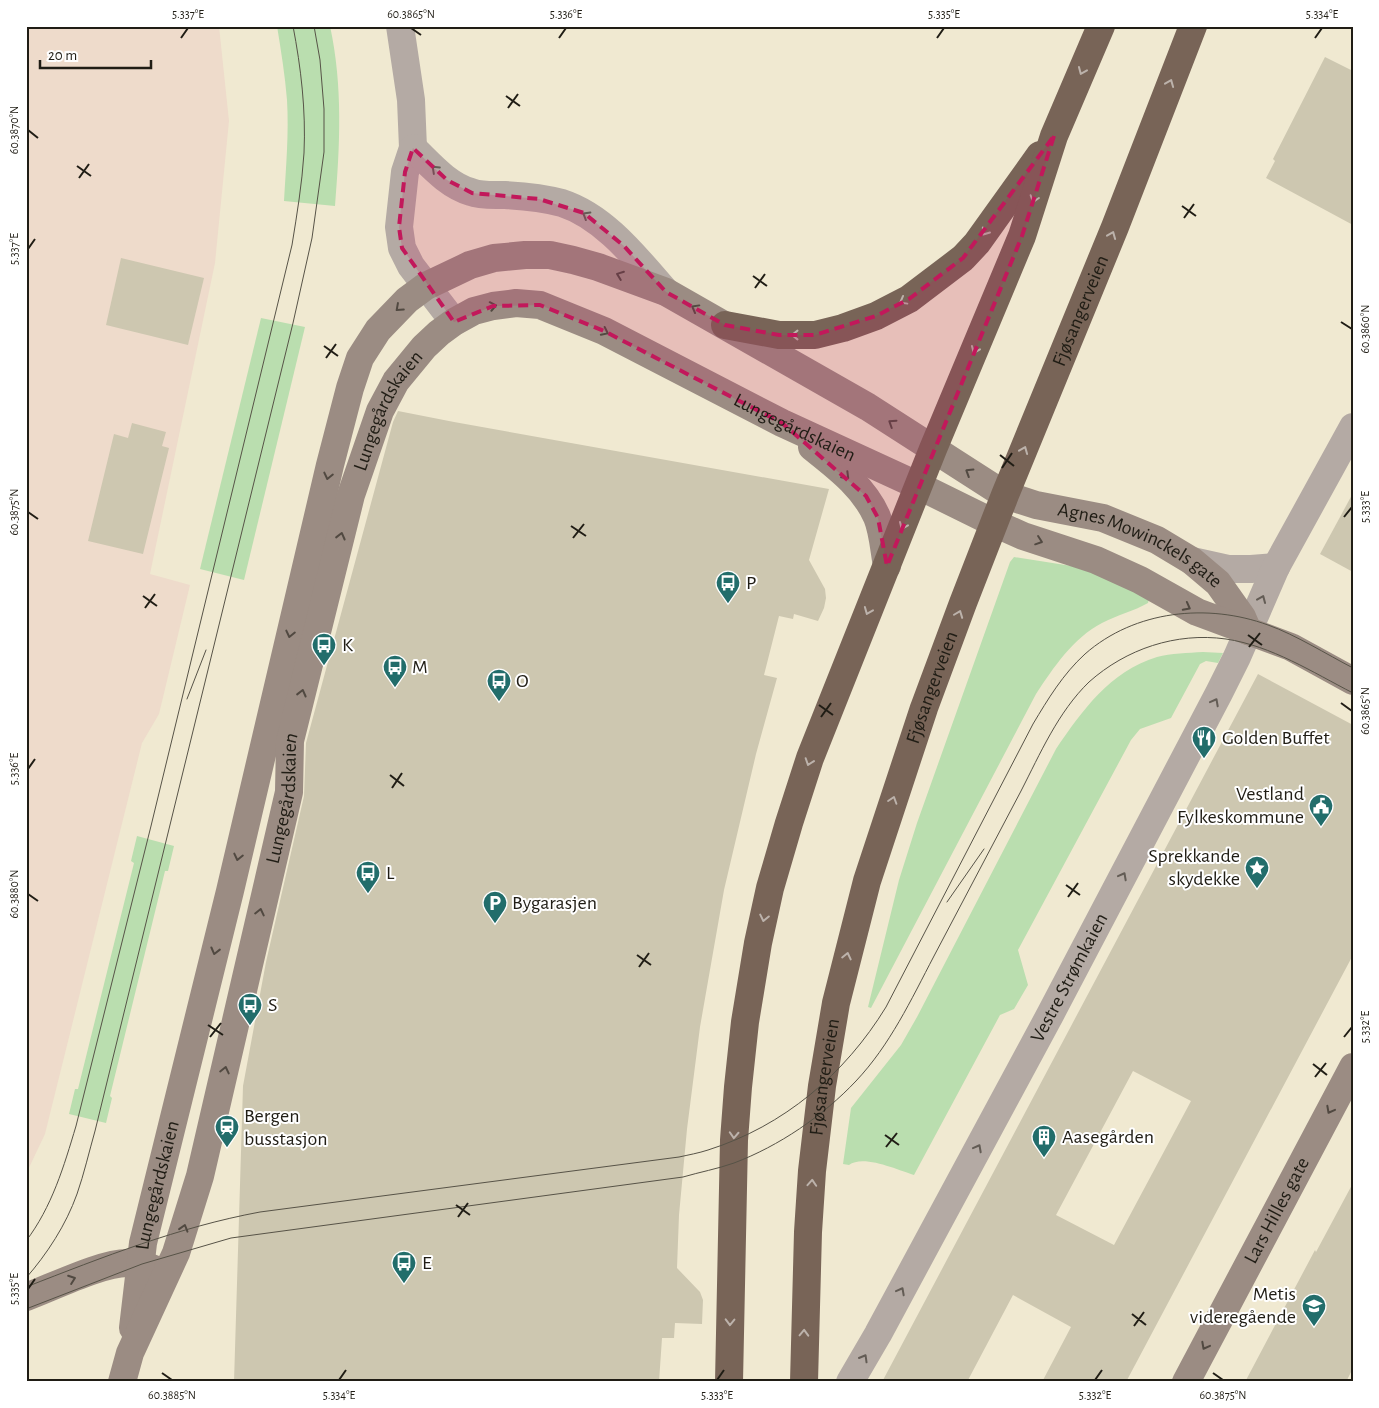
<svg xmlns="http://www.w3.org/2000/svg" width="1379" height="1408" viewBox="0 0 1379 1408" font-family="'Alegreya Sans',sans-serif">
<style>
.industrial{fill:#eedbcb}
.green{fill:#badeaf}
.building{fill:#cdc7b0;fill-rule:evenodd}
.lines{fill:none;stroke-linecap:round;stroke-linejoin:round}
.street{stroke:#b4aaa4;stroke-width:28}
.secondary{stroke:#9b8c83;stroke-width:28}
.highway{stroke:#786457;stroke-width:28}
.tram{stroke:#575347;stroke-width:1}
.oneway{stroke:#bcb2ab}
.oneway2{stroke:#635c55}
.oneway3{stroke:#514941}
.marked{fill:#c2185b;fill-opacity:0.2;stroke:#c2185b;stroke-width:4;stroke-dasharray:10 6;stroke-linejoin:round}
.ticks{fill:none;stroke:#201d15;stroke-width:2}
.labels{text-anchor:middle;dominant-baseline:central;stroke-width:4;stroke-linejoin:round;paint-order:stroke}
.street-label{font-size:20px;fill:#201d15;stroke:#fff}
.poi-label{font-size:20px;fill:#201d15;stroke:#fff;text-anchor:start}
.neatline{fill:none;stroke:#201d15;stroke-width:2}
.ticks-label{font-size:12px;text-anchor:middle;fill:#201d15}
</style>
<rect width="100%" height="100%" fill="#f0e9d1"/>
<path class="industrial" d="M26 26H219L229 121 215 263 150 574 190 585 159 714 142 743 45 1134 26 1174Z"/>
<g class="green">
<path d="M277 26H330C343 86 340 146 335 206L284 201C286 167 289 133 287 100 285 75 281 51 277 26Z"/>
<path d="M261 318 305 327 244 580 200 569Z"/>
<path d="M1014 557 1078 567 1100 575 1149 599 1148 603C1134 611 1117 615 1102 623 1073 638 1054 667 1036 694L871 1008 868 1007 899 880 917 823 1010 562Z"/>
<path d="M1203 652 1223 653 1218 663 1206 661 1200 664 1171 718 1140 729 1131 740 1018 950 1028 985 1014 1009 1000 1015 914 1175C898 1170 863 1154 849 1165L843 1164 851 1108 901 1045 917 1017 1056 749C1082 711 1110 671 1157 657 1171 653 1188 653 1203 652Z"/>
<path d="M137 836 174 846 168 871H165L110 1096 112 1098 106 1123 69 1114 75 1089H78L134 863 131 861Z"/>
</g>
<g class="building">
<path d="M1325 57 1353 71V225L1266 178 1275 161 1273 159Z"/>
<path d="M121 258 204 278 188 345 106 325Z"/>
<path d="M398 411 454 422 829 489 809 560 825 589 826 598 824 608 818 621 794 614 793 619 779 616 764 675 777 678 756 754 724 890 700 1027 687 1129 679 1215 677 1268 700 1292 703 1300 702 1324 675 1323 674 1338H662L659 1382H234L243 1086 266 962 304 796 306 743 393 422Z"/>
<path d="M132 423 166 432 162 446 169 448 143 554 88 541 114 434 128 438Z"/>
<path d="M1353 493V572L1320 554Z"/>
<path d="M1258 674 1353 725V955L1126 1382H1042L1071 1327 1013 1295 967 1382H882ZM1133 1071 1191 1101 1114 1245 1056 1215Z"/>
<path d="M1353 1183V1368L1346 1382H1245L1315 1250 1316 1252Z"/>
</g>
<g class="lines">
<g class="street">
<path d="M400 26 411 100 413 148 405 172 399 227 402 248 411 266 454 322"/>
<path d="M413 148C430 164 447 185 471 192 481 196 494 195 505 195 524 196 544 198 562 203 605 217 637 259 666 292"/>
<path d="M1192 561 1228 569H1251L1276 567"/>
<path id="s1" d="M850 1382 878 1334 1051 1013 1219 693 1237 657 1276 567 1353 427"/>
</g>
<g class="secondary">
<path d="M812 447C837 467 864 487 877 517 883 531 884 550 887 566"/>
<path d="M26 1297C53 1287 103 1262 129 1263 140 1263 150 1267 159 1271"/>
<path id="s2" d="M133 1328 143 1243 230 891 330 465 350 388 360 358 378 330 407 300 426 286 470 265 494 258 525 255H550L573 260 598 267 666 292 868 407 1005 495 1036 505 1103 518 1157 540 1192 561 1218 583 1242 617 1248 631"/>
<path id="s3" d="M122 1382 130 1353 176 1253 200 1176 289 792 290 741 351 495 380 411 396 381 424 347 439 333 454 322 474 311 493 306 516 303 540 305 604 331 782 423 919 486 994 523 1023 536 1096 560 1140 580 1197 612 1291 647 1353 681"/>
<path id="s4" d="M1186 1382 1353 1067"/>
</g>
<g class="highway">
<path d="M725 325 779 335H815L843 328 876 316 909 299 963 258 977 243 1040 155"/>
<path d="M729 1382 734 1140 738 1087 745 1022 758 943 770 888 789 823 810 758 933 449 1022 236 1054 136 1101 26"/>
<path id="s5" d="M804 1382 808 1232 812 1171 822 1086 836 1003 867 881 924 708 963 603 1005 495 1115 227 1193 26"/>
</g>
<g class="tram">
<path d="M187 699 206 650"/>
<path d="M947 902 984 849"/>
<path d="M26 1241C52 1207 64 1166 76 1126L151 826 292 245C297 214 302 184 304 153 306 110 301 68 293 26"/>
<path d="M26 1278C47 1254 66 1225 77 1194 84 1174 89 1152 95 1131L293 323 312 238 324 152V109L320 60 314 26"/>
<path d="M26 1287C103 1257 179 1227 260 1212L679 1157C688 1155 699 1153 708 1150 784 1126 845 1074 886 1007L1033 724C1048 699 1063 674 1085 654 1135 610 1208 603 1268 625 1296 635 1326 654 1353 668"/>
<path d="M26 1309 142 1264 231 1238 683 1177C700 1172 717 1169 734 1163 779 1146 823 1116 856 1081 890 1045 911 1000 934 956 963 901 992 846 1021 791 1040 754 1058 712 1089 682 1126 649 1176 632 1226 639 1272 646 1312 672 1353 693"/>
</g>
</g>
<defs><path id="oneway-chevron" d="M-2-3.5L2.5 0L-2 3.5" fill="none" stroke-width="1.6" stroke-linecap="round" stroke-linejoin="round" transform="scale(1.25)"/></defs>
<g class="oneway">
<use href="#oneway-chevron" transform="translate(1082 71) rotate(113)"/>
<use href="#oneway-chevron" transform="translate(1170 83) rotate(-68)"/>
<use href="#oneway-chevron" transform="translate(1034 199) rotate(108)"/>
<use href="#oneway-chevron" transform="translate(985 232) rotate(125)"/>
<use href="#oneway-chevron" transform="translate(1112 235) rotate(-68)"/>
<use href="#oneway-chevron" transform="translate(903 301) rotate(151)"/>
<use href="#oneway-chevron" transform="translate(795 335) rotate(180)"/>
<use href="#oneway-chevron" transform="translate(975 350) rotate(113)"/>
<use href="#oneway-chevron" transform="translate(1024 450) rotate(-68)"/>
<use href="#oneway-chevron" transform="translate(903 526) rotate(113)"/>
<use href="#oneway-chevron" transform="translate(868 611) rotate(112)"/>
<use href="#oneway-chevron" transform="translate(959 614) rotate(-69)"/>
<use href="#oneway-chevron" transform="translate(809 762) rotate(109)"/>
<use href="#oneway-chevron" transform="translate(893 800) rotate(-72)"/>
<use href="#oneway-chevron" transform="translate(764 918) rotate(102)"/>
<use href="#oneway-chevron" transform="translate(847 956) rotate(-77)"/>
<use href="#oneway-chevron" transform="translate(734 1135) rotate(93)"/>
<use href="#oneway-chevron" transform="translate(812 1183) rotate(-86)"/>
<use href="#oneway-chevron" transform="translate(730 1322) rotate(91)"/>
<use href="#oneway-chevron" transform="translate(804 1333) rotate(-88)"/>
</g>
<g class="oneway2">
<use href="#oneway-chevron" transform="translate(435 169) rotate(-137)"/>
<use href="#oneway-chevron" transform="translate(586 215) rotate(-149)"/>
<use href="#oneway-chevron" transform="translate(1262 599) rotate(-67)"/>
<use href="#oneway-chevron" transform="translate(1215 702) rotate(-62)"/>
<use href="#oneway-chevron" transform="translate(1123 876) rotate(-62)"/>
<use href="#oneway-chevron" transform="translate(978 1148) rotate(-62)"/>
<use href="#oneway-chevron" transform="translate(901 1291) rotate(-62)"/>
<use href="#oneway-chevron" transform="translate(864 1358) rotate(-60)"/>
</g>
<g class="oneway3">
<use href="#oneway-chevron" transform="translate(620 275) rotate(-159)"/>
<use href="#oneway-chevron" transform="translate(493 306) rotate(-11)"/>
<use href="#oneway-chevron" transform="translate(399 308) rotate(138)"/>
<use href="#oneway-chevron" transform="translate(695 308) rotate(-151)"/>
<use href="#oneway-chevron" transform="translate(605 332) rotate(26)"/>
<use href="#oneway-chevron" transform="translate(892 423) rotate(-147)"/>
<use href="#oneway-chevron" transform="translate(969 472) rotate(-148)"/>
<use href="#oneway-chevron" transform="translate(328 476) rotate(103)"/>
<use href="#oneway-chevron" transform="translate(846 476) rotate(45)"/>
<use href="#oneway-chevron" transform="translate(341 536) rotate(-76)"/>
<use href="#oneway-chevron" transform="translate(1039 541) rotate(19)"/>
<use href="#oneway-chevron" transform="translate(1187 607) rotate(28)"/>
<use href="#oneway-chevron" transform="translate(290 634) rotate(103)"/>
<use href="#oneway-chevron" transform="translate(302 693) rotate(-76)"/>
<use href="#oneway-chevron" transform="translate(238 857) rotate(103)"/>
<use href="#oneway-chevron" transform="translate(260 912) rotate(-77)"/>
<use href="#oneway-chevron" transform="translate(215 951) rotate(104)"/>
<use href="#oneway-chevron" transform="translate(225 1070) rotate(-77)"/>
<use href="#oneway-chevron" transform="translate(1330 1110) rotate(118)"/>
<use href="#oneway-chevron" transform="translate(184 1228) rotate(-73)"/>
<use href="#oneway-chevron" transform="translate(72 1279) rotate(-20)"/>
<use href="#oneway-chevron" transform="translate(1205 1346) rotate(118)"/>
</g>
<path class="marked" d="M1054 136 1022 236 887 566 878 518 866 496 782 423 604 331 540 305 493 306 454 322 402 248 399 227 405 172 413 148 447 180 472 193 539 199 584 213 624 246 666 292 725 325 779 335H815L876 316 909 299 963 258Z"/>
<path class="ticks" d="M411 28 421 35M181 38 188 28M559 38 566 28M937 38 944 28M1315 38 1322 28M506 96 520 106M508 108 518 94M28 130 38 138M77 166 91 176M79 178 89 164M1182 206 1196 216M1184 218 1194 204M28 249 35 239M753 276 767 286M755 288 765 274M1341 322 1352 329M324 346 338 356M326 358 336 344M1000 455 1014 466M1002 468 1012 453M28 512 38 519M1344 517 1352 507M571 526 586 536M573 538 584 524M143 596 157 606M145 608 155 594M1248 635 1262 645M1249 647 1260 633M1341 703 1352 711M819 705 833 715M821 717 831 703M28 769 35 759M390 775 404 786M392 788 402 773M1066 885 1080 895M28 894 38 901M1068 897 1078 883M637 955 651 965M639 967 649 953M208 1025 223 1035M210 1037 221 1023M1344 1037 1352 1027M1313 1064 1327 1075M1315 1077 1326 1063M885 1135 899 1145M886 1147 897 1133M456 1205 470 1215M458 1217 468 1203M28 1289 35 1279M1132 1314 1146 1325M1134 1326 1144 1312M162 1373 172 1380M1213 1373 1223 1380M339 1380 346 1370M717 1380 724 1370M1095 1380 1102 1370"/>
<defs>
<symbol id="bus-pin" viewBox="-11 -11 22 30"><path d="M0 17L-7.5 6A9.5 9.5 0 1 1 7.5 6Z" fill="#226d6b" stroke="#fff"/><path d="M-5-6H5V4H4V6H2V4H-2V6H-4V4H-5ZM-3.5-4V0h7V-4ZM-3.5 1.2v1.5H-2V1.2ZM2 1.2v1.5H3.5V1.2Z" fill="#fff"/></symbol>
<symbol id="restaurant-pin" viewBox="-11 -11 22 30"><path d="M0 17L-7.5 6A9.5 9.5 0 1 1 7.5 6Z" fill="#226d6b" stroke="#fff"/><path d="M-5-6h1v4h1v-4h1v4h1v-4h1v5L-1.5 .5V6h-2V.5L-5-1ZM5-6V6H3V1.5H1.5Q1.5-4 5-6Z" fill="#fff"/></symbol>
<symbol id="civic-pin" viewBox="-11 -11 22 30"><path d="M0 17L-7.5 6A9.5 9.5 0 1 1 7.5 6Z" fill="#226d6b" stroke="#fff"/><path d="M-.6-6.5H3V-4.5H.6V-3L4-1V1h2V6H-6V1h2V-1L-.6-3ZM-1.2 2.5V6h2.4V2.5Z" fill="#fff"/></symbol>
<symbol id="sight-pin" viewBox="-11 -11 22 30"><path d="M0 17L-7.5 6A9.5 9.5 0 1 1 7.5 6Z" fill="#226d6b" stroke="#fff"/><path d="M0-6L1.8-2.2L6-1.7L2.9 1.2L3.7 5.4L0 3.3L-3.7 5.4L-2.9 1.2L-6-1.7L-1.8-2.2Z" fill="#fff"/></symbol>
<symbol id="parking-pin" viewBox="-11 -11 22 30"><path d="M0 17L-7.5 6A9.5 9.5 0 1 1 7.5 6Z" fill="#226d6b" stroke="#fff"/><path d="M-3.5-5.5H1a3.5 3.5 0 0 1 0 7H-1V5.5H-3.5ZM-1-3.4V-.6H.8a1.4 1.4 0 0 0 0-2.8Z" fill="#fff"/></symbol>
<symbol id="station-pin" viewBox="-11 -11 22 30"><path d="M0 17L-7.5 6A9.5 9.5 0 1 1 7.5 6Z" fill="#226d6b" stroke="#fff"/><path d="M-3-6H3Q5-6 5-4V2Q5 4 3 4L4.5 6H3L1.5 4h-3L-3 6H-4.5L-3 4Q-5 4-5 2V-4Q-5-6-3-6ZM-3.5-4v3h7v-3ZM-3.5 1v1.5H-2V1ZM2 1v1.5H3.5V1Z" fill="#fff"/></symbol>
<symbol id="building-pin" viewBox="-11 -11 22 30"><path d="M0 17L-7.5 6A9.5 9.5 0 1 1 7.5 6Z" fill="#226d6b" stroke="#fff"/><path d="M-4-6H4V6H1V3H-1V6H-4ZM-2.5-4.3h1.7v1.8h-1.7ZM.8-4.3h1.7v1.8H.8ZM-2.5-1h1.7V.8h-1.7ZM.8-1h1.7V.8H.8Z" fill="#fff"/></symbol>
<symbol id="school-pin" viewBox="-11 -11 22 30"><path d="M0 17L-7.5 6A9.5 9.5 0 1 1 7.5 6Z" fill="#226d6b" stroke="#fff"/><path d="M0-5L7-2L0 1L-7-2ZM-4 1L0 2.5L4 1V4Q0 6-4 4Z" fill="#fff"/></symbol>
</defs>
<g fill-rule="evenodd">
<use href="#bus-pin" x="714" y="569" width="28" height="38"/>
<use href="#bus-pin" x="310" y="631" width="28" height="38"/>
<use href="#bus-pin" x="381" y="653" width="28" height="38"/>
<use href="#bus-pin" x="485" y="667" width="28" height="38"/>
<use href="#restaurant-pin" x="1190" y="724" width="28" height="38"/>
<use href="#civic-pin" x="1307" y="792" width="28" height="38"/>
<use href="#sight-pin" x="1243" y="854" width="28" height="38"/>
<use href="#bus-pin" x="354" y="859" width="28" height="38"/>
<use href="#parking-pin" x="481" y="889" width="28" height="38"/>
<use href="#bus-pin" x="236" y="991" width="28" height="38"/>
<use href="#station-pin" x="213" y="1113" width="28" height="38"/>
<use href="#building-pin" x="1030" y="1123" width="28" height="38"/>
<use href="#bus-pin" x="390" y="1249" width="28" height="38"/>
<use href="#school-pin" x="1300" y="1292" width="28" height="38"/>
</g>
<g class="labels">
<g class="street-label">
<text stroke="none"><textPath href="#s5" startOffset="1116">Fjøsangerveien</textPath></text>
<text stroke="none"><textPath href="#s3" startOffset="1012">Lungegårdskaien</textPath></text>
<text stroke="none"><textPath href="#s3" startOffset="1498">Lungegårdskaien</textPath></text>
<text stroke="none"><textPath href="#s2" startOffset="1888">Agnes Mowinckels gate</textPath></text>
<text stroke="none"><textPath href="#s5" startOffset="711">Fjøsangerveien</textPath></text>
<text stroke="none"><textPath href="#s3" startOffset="608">Lungegårdskaien</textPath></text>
<text stroke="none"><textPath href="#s1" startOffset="460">Vestre Strømkaien</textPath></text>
<text stroke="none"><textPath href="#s5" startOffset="306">Fjøsangerveien</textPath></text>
<text stroke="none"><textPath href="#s2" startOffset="145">Lungegårdskaien</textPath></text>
<text stroke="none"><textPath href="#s4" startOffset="194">Lars Hilles gate</textPath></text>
</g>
<g class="poi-label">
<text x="746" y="583">P</text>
<text x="342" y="645">K</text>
<text x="412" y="667">M</text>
<text x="516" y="681">O</text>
<text x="1222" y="738">Golden Buffet</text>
<text x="1304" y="794" text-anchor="end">Vestland<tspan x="1304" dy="23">Fylkeskommune</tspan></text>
<text x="1240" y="856" text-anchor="end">Sprekkande<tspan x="1240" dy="23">skydekke</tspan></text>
<text x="386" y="873">L</text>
<text x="512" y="903">Bygarasjen</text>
<text x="268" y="1005">S</text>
<text x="244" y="1116">Bergen<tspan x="244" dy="23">busstasjon</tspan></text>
<text x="1062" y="1137">Aasegården</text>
<text x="422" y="1263">E</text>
<text x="1296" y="1294" text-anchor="end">Metis<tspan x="1296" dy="23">videregående</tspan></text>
</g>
</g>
<rect width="1379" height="1408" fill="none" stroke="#ffffff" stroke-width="55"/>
<path d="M40 60v8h111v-8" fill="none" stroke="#201d15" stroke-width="2.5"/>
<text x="48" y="60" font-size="15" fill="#201d15" stroke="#ffffff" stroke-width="4" paint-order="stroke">20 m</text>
<rect x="28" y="28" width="1324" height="1352" class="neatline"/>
<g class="ticks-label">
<text x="188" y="18">5.337°E</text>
<text x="411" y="18">60.3865°N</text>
<text x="566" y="18">5.336°E</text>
<text x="944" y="18">5.335°E</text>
<text x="1322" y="18">5.334°E</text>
<text transform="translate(14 130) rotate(-90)" y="4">60.3870°N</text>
<text transform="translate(14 249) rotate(-90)" y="4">5.337°E</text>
<text transform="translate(1365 329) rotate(-90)" y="4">60.3860°N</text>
<text transform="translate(1365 507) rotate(-90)" y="4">5.333°E</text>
<text transform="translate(14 512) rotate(-90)" y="4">60.3875°N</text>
<text transform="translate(1365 711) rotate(-90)" y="4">60.3865°N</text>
<text transform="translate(14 769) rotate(-90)" y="4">5.336°E</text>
<text transform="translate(14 894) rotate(-90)" y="4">60.3880°N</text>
<text transform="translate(1365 1027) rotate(-90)" y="4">5.332°E</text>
<text transform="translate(14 1289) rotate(-90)" y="4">5.335°E</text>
<text x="172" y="1399">60.3885°N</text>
<text x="339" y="1399">5.334°E</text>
<text x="717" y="1399">5.333°E</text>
<text x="1095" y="1399">5.332°E</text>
<text x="1223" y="1399">60.3875°N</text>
</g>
</svg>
